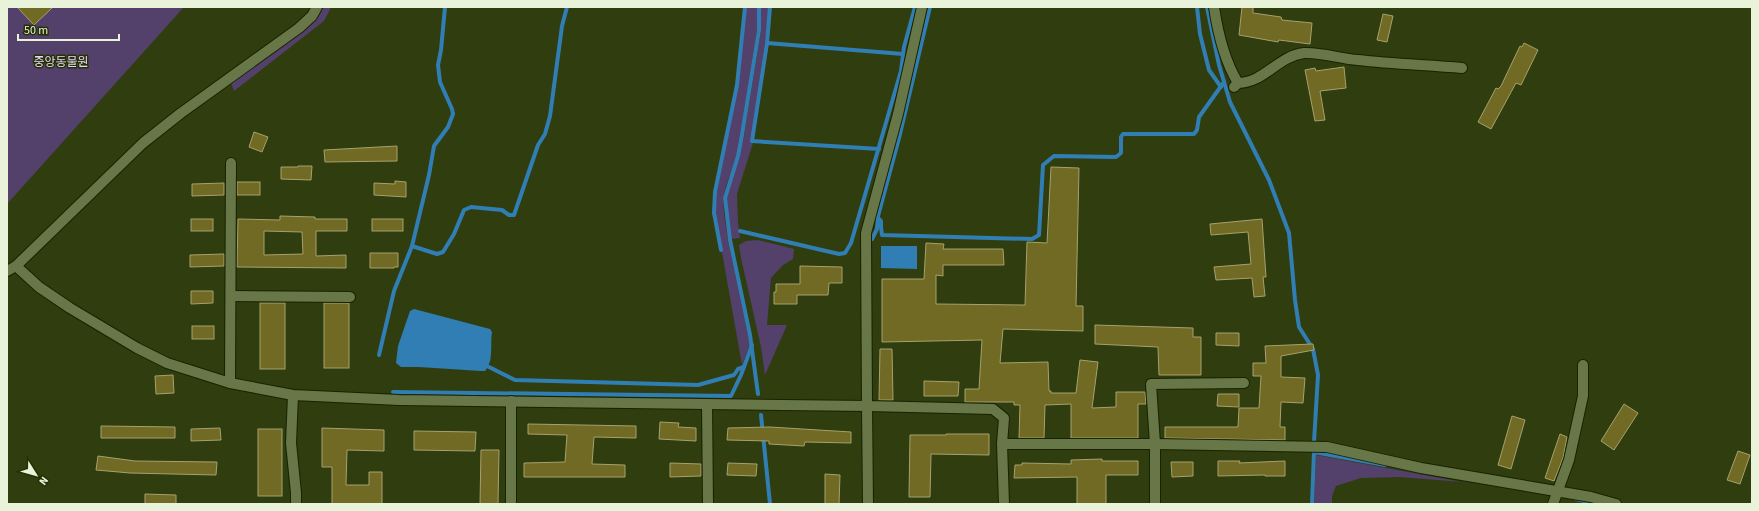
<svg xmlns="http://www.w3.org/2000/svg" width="1759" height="511" viewBox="0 0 1759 511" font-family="'Source Sans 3','Noto Sans KR',sans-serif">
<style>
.green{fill:#53406b}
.water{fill:#317eb5}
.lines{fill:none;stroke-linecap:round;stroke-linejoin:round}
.stream{stroke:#317eb5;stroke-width:4}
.building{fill:#716a24;stroke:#a6a16e;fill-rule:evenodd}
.street-casing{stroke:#192201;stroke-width:12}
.secondary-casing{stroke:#192201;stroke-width:12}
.street{stroke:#677748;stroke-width:10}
.secondary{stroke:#677748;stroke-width:10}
.labels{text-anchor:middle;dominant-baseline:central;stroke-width:3;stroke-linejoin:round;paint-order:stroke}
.park-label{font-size:12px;fill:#e6d5fe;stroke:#263203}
</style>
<rect width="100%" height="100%" fill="#303d0e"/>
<g class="green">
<path d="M7 7H184L7 204Z"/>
<path d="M323 7H331L324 21 234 91 231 83 315 19Z"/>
<path d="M746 7H757V29L740 140 737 155 726 186 723 198 724 213 728 241 750 344 742 365 715 213 717 192 738 85Z"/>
<path d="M761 7H769C765 52 756 96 751 141L753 143 737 194 738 223 740 238 731 239C730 226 726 212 726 199 727 182 740 160 743 142L761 30Z"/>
<path d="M758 240 794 249 793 259 783 265 771 278 767 325H787L765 375 761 347 741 258 739 245 746 241Z"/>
<path d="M1316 455 1462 482 1400 477 1361 478 1336 486 1332 496V504H1314Z"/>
</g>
<g class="water">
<path d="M881 246H917V269L881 268Z"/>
<path d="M414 309 490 329 492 332C490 345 494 361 485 371H481L419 367H401L396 363 398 346 410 311Z"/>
</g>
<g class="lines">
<g class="stream">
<path d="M770 7 767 43 752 141 879 149"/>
<path d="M1197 7 1200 34 1209 70 1221 87"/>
<path d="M1207 7 1219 65 1230 102 1269 180 1289 233 1295 300 1299 327 1313 349 1318 375 1314 442"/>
<path d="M767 43 903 54"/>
<path d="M878 218 881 221V227L882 235 1032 239 1039 235 1043 165 1054 156 1116 157 1121 153V137L1123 134H1194L1197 130 1199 117 1224 82"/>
<path d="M740 231 839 254 845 253 851 243 901 71 904 47 915 7"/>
<path d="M872 239 877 229 878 216 899 138 930 7"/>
<path d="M412 246 429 175 434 146 448 127 453 114 452 109 440 82 438 65 441 50 445 7"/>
<path d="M721 250 714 213 715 192 737 85 745 7"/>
<path d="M379 355 394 291 412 246 437 254 443 252 454 234 464 210 471 207 502 210 509 215H514L538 145 545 134 550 116 562 26 567 7"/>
<path d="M489 367 515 380 698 385 734 375 738 369 744 367"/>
<path d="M393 392 731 396 741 375 752 345"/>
<path d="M758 394 750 335 730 240 725 198 738 156 741 141 759 30V7"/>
<path d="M761 415 770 504"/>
<path d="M1576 499 1597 504"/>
<path d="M1312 504 1314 452 1385 465"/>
</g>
</g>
<g class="building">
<path d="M17 7H53L34 25Z"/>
<path d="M1242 7H1253V13L1281 17 1282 20 1312 23 1310 44 1279 40 1278 42 1239 35Z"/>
<path d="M1383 14 1393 16 1387 42 1377 40Z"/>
<path d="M1524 43 1538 50 1521 85 1516 83 1491 129 1478 122 1496 88 1498 89 1501 86 1520 46 1522 47Z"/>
<path d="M1344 67 1346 88 1320 91 1325 120 1315 121 1305 70 1315 68 1316 71Z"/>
<path d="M254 132 268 137 262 152 249 147Z"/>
<path d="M397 146V161L325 162 324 150Z"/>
<path d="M298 166H312L311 180 281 179V167H298Z"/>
<path d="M1051 167 1079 168 1076 306H1083V331L1003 329 1000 363 1048 362 1049 391H1051V393H1076L1080 360 1098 362 1092 408 1116 407V392H1145L1146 404H1138V438H1071V404L1045 405 1044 438H1019L1020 405H1014V402H965V389H979L982 340 882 342V279H924L926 243 944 244 943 249H1003L1004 265H943V276L936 275V304L1025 305 1027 242 1047 243Z"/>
<path d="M395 181 406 182V197L374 195V183L395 184Z"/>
<rect x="237" y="182" width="23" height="13"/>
<path d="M224 183V195L192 196V184Z"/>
<path d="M280 216 315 217V219H347V231H316V256L346 255V268L237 267 238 219 280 220ZM264 231 302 232 303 254 264 255Z"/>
<rect x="191" y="219" width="22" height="12"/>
<rect x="372" y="219" width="31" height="12"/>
<path d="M1262 219 1266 277H1263L1265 296 1254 297 1252 278 1216 280 1214 267 1251 264 1248 232 1211 235 1210 224Z"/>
<path d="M370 253H398V267H394V268H370Z"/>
<path d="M224 254V266L190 267V255Z"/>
<path d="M800 266 842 267V283H829L828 295H797V304H774V292H776V284H800Z"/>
<path d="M191 291H213V303L191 304Z"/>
<rect x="260" y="303" width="25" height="66"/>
<rect x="324" y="303" width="25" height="65"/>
<path d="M1095 325 1193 328V337H1201V375H1159L1158 347 1095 344Z"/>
<rect x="192" y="326" width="22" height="13"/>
<path d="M1216 333H1239V346L1216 345Z"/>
<path d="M1313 344 1314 350 1281 356V377L1305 378 1303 403 1281 402 1280 427H1285V440L1165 438V427H1238L1239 408H1259L1261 376H1253V363H1266L1265 346Z"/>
<path d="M880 349H892L893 400H879Z"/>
<path d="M173 375 174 393 156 394 155 376Z"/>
<path d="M924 381 959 382 958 396H924Z"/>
<path d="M1218 394H1239V407L1217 406Z"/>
<path d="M1624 404 1638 413 1614 450 1601 441Z"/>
<path d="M1512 416 1525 420 1511 469 1498 465Z"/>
<path d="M660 422 679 423 678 427 696 428V441L659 439Z"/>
<path d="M528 424 636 426V438L594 437 592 464 625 465V477H524V463L565 462 567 435 528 434Z"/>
<path d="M101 426 175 427V438H101Z"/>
<path d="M770 427 851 432V443L805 442 804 446 769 444V441L727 440 728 428Z"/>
<path d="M220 428 221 440 191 441V429Z"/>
<path d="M322 428 384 430V451L347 450 346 485H369V472H382V504H332V467H322Z"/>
<rect x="258" y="429" width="24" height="67"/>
<path d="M414 431 476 432 475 451 414 450Z"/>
<path d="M946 434H989V455L931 454 930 497H909L910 435H946Z"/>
<path d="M1560 434 1567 437 1563 458 1554 481 1545 478Z"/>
<path d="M481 450H499L498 504H480Z"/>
<path d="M1738 451 1750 455 1740 484 1727 480Z"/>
<path d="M98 456 135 461 217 462 216 475 130 473 96 470Z"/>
<path d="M1102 459V461H1138V475H1106V504H1077V477L1014 478 1015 465H1022V463L1071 464V460Z"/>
<path d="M1218 461H1240L1239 463 1285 461V476H1265V475L1218 476Z"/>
<path d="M1171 462H1193V476L1172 477Z"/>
<path d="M670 463 701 464V476L670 477Z"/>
<path d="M728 463 757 464 756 476 727 475Z"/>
<path d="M825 474 840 475 839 504H825Z"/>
<path d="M145 494 176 495V504H145Z"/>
</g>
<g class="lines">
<defs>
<g id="street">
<path d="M922 7 898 114 866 233 867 406 993 409 1004 418 1002 444 1004 504"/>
<path d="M1214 7C1218 34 1224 60 1238 83"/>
<path d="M1234 87 1238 83C1264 83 1278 56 1304 53 1321 52 1341 59 1358 60 1393 64 1428 65 1462 68"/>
<path d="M16 266 39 287 70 308 137 348 167 363 230 383 293 395 399 400 867 406 868 504"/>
<path d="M231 296 350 297"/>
<path d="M230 383 231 163"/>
<path d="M293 395 291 443 296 493V504"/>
<path d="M707 404 708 504"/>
<path d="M1002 444H1155L1327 447 1421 468 1591 497 1616 504"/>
<path d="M511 504V401"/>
<path d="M1155 504V444L1151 384 1244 383"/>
<path d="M1553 504 1569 460 1583 396V365"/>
</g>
<path id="secondary" d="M7 271 16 266 143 143 181 113 299 28 312 16 317 7"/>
</defs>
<use href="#street" class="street-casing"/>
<use href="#secondary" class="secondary-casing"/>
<use href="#street" class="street"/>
<use href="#secondary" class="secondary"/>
</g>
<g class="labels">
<g class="park-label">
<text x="61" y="62">중앙동물원</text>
</g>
</g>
<rect width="1759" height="511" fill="none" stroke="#e9f3d9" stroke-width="16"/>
<g transform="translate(36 475) rotate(127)" stroke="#263203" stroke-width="3" paint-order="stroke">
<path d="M0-3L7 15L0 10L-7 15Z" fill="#e9f3d9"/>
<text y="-6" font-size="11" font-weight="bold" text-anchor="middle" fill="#e9f3d9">N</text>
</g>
<path d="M18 34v6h101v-6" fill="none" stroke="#e9f3d9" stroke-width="2"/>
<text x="24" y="34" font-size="12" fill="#e9f3d9" stroke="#263203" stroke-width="3" paint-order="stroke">50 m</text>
</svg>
